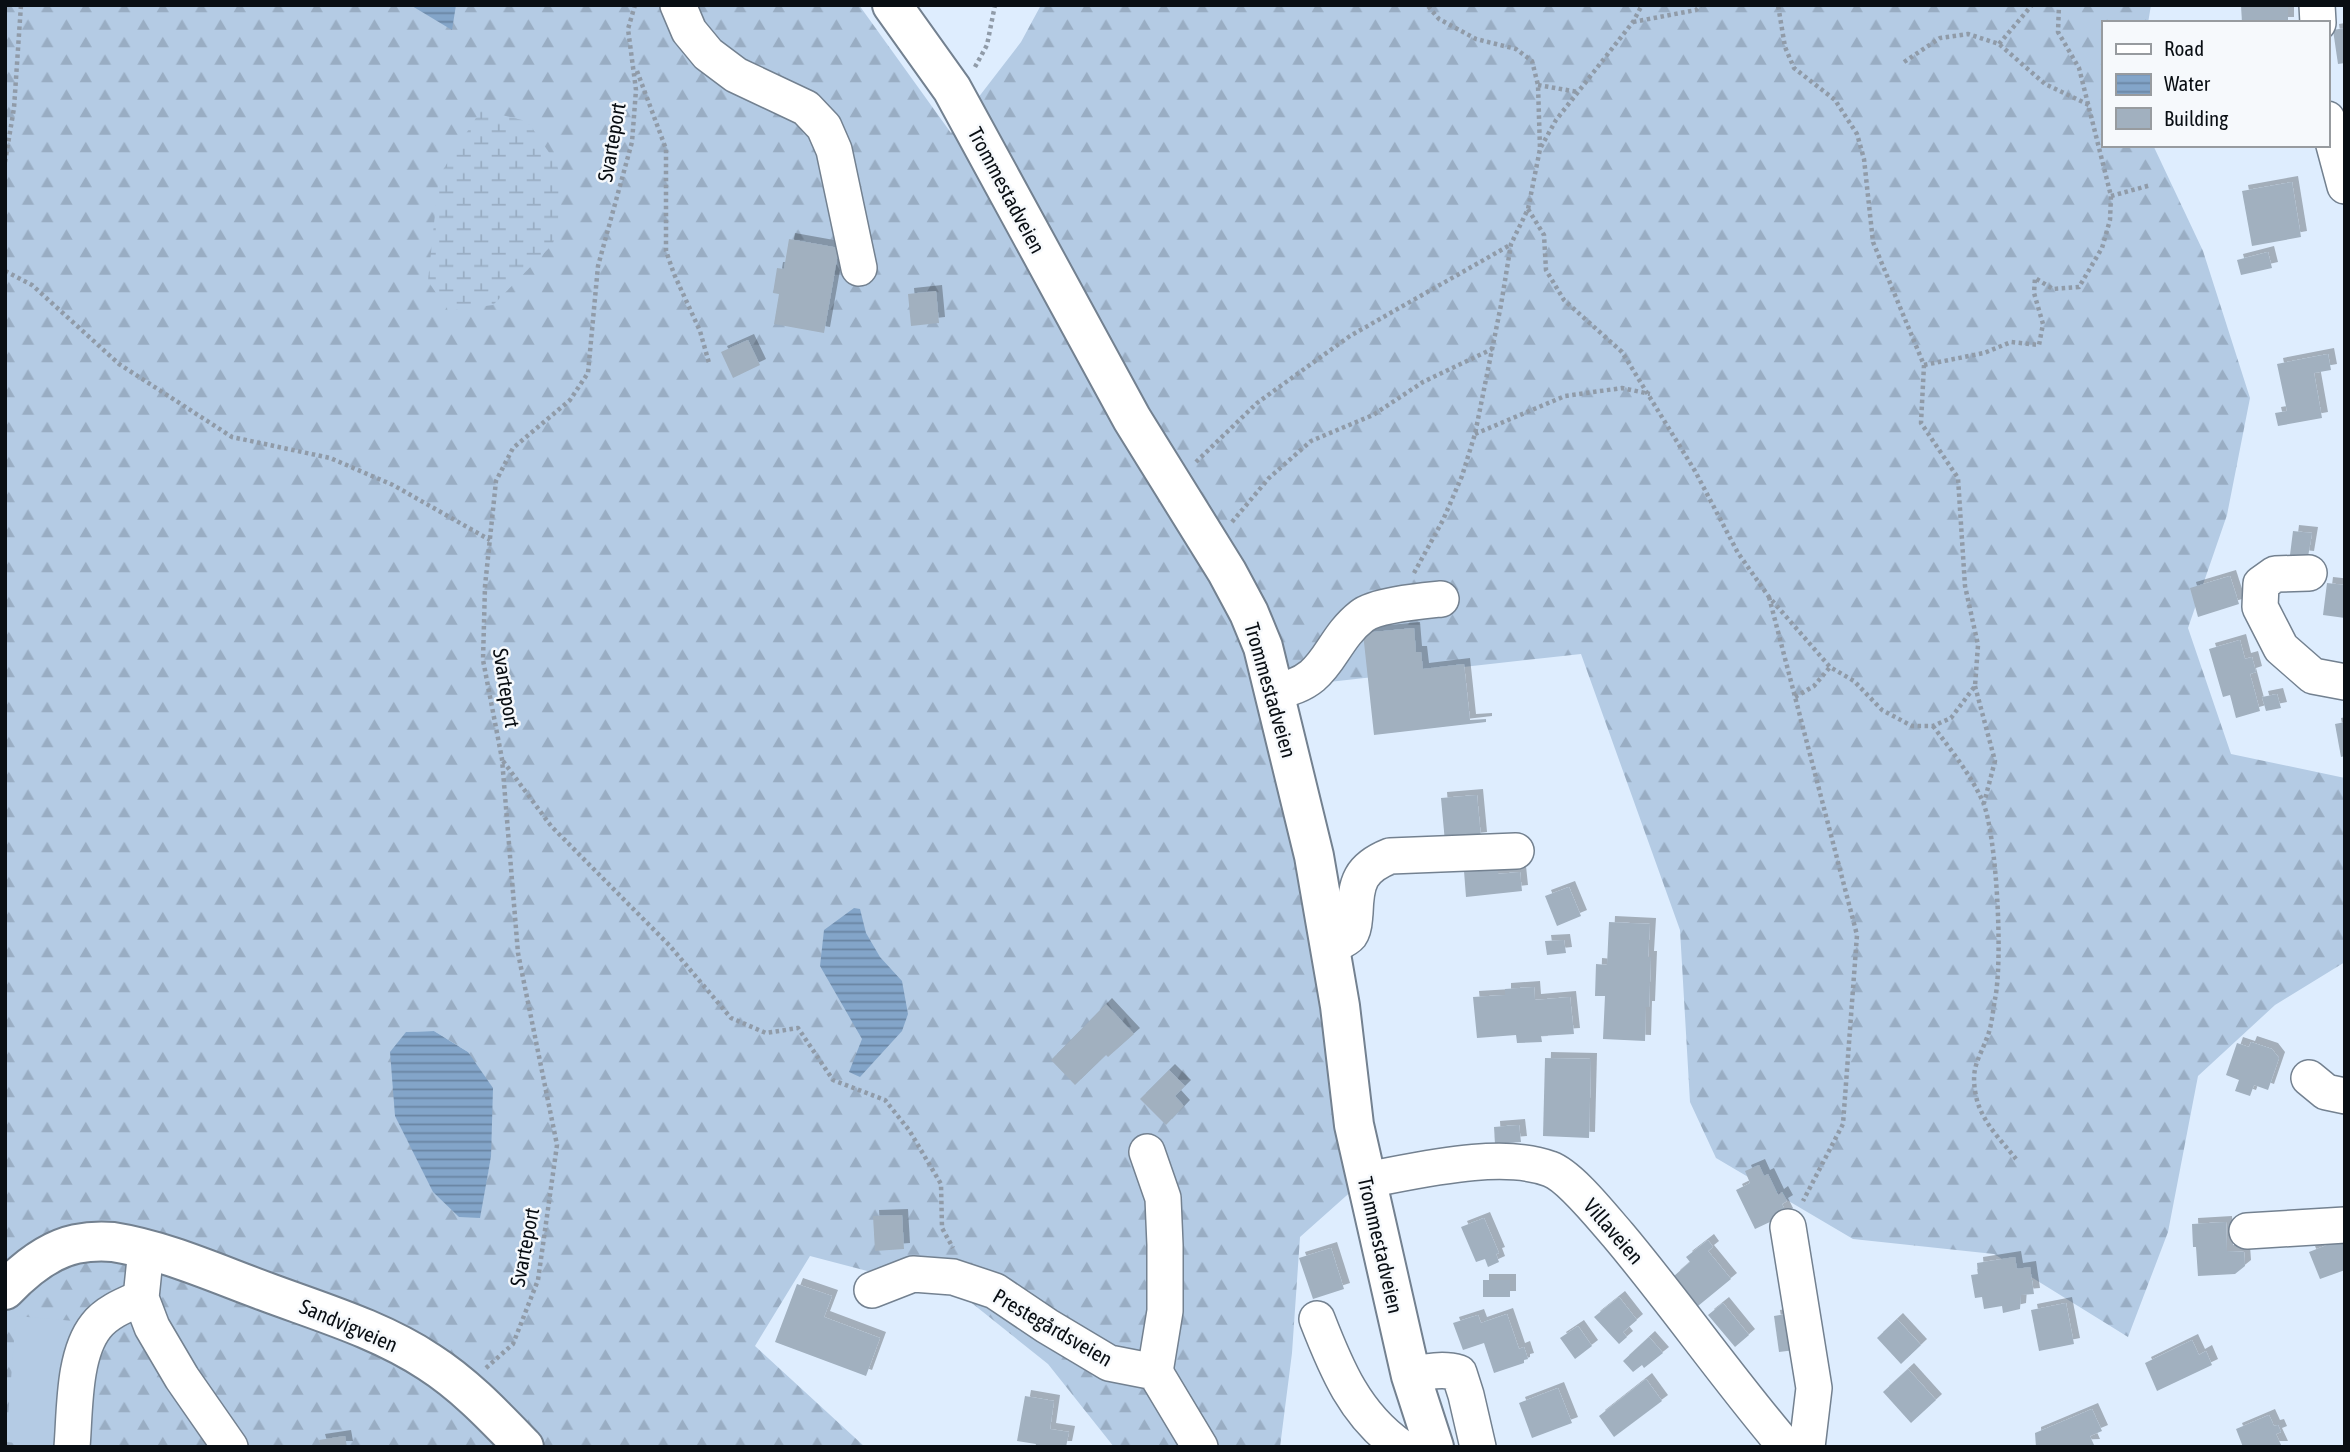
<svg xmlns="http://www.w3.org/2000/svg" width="2350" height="1452" viewBox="0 0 2350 1452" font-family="'Asap Condensed',sans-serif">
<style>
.forest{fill:url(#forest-firs);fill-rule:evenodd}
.wetland{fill:url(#wetland-marsh)}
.garden{fill:#b4cbe4}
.water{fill:url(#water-rules)}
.building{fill:#a1b0bf;filter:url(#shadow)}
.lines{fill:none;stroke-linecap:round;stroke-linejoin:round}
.minor-casing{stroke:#738190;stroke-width:38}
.major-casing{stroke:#738190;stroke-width:42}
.path{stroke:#909ba8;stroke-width:4.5;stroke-dasharray:3.5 3.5;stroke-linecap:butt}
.minor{stroke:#fff;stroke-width:35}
.major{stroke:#fff;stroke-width:38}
.labels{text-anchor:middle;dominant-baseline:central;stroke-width:5;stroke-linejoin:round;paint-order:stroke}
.street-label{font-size:21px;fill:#090e13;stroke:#f6f9fc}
</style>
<defs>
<pattern id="forest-firs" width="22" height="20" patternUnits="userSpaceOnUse" patternTransform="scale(1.75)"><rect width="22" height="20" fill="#b4cbe4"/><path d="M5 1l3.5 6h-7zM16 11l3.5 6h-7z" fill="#99adc3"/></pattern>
<pattern id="wetland-marsh" width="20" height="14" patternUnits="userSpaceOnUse" patternTransform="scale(1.75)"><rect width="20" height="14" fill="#b4cbe4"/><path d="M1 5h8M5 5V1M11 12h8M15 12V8" fill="none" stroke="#99adc3"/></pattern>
<pattern id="water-rules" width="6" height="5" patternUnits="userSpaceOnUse" patternTransform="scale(1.75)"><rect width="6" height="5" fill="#83a5c9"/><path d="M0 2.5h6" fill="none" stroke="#6985a2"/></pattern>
<filter id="shadow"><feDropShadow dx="6" dy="-6" stdDeviation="0" flood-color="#0004"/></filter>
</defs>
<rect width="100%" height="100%" fill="#deedfe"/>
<path class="forest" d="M5 5H859L951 133 1021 42 1041 5H2151L2148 23H2103V145H2153L2203 251 2250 398 2227 515 2188 628 2231 754 2345 778V962L2275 1005 2198 1076 2168 1232 2128 1337 1994 1254 1853 1239 1716 1158 1690 1102 1680 930 1581 654 1284 687 1364 1180 1300 1237 1292 1353 1280 1447H1114L1048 1364 963 1296 810 1256 755 1346 865 1447H5ZM434 1031 468 1052 491 1157 479 1218 412 1148 406 1138V1032Z"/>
<path class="wetland" d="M481 110 522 120 530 125 557 164 563 194 553 244 493 305 448 311 428 281 439 176Z"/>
<path class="garden" d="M16 1316 74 1321 64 1447 6 1442Z"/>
<g class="water">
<path d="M411 5H456L452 30 412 6Z"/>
<path d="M854 908 860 909 866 933 880 957 902 981 908 1014 902 1031 860 1077 849 1072 862 1039 820 966 824 930Z"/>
<path d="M434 1031 468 1052 493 1088 491 1157 480 1218 459 1217 433 1192 395 1116 390 1052 406 1032Z"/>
</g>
<g class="building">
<path d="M2241 5H2288V23H2242Z"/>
<path d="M2345 28V63L2338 64 2333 30Z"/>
<path d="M2292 182 2301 237 2252 246 2242 191Z"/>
<path d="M789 239 839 248 824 333 774 324 779 294 773 293 777 268 784 269Z"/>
<path d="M2268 252 2272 268 2241 275 2237 260Z"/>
<path d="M936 291 939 323 911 326 908 294Z"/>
<path d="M748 340 760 365 733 378 721 352Z"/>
<path d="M2328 354 2331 370 2314 373 2322 418 2278 426 2275 413 2287 411 2277 364Z"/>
<path d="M2293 531 2312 533 2308 557 2290 555Z"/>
<path d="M2230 576 2239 604 2198 617 2190 588Z"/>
<path d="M2327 583 2345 585V618L2323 615Z"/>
<path d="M1414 628 1416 652H1421L1423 669 1464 664 1470 720 1486 719V722L1374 735 1363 633Z"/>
<path d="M2240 640 2245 659 2252 657 2256 672 2250 674 2260 711 2236 718 2230 695 2223 697 2209 649Z"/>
<path d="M2277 694 2281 708 2266 711 2262 697Z"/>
<path d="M2345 722V756L2341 757 2335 724Z"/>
<path d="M1477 795 1481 838 1445 842 1441 798Z"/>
<path d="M1463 858 1498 868V874L1520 872 1522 891 1466 897Z"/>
<path d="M1569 887 1581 916 1557 926 1545 896Z"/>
<path d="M1609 922 1650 924 1648 957H1651L1649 1007H1646L1645 1041 1603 1039 1605 996H1595L1596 964 1607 965Z"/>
<path d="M1564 940 1566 953 1547 955 1545 941Z"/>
<path d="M1534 987 1535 1000 1570 997 1574 1034 1541 1036 1542 1042 1517 1043 1516 1035 1477 1038 1473 997 1505 995V989Z"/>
<path d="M1106 1004 1134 1034 1108 1057 1106 1055 1075 1085 1051 1060Z"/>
<path d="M2251 1042 2272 1049 2279 1058 2268 1090 2254 1085 2250 1096 2235 1091 2239 1080 2226 1075 2237 1043 2249 1047Z"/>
<path d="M1545 1058 1591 1059 1589 1138 1543 1136Z"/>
<path d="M1169 1070 1185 1086 1175 1096 1184 1106 1166 1125 1140 1099Z"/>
<path d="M1519 1125 1521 1142 1495 1144 1494 1127Z"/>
<path d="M1759 1165 1764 1176 1768 1174 1778 1195 1782 1192 1787 1201 1782 1204 1787 1214 1755 1229 1736 1190 1750 1183 1745 1171Z"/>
<path d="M902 1215 904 1249 875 1251 873 1216Z"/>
<path d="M1484 1218 1499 1253 1496 1254 1499 1262 1488 1267 1485 1259 1476 1262 1461 1227Z"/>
<path d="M2226 1222 2227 1251 2244 1252 2245 1266 2235 1274 2198 1276 2196 1247H2193L2192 1224Z"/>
<path d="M2345 1238V1270L2320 1279 2309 1252Z"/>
<path d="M1708 1240 1713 1247 1708 1251 1731 1279 1698 1306 1674 1276 1690 1262 1686 1257Z"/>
<path d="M1331 1248 1344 1289 1313 1299 1299 1258Z"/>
<path d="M2015 1257 2017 1269 2030 1267 2034 1294 2021 1295 2020 1309 2003 1313 2002 1306 1984 1309 1982 1297 1975 1298 1971 1275 1978 1274 1977 1263Z"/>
<rect x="1483" y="1280" width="27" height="17"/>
<path d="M797 1284 832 1296 824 1317 880 1338 866 1376 775 1342Z"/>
<path d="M1619 1297 1637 1320 1623 1332 1627 1337 1619 1344 1594 1317Z"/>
<path d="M1723 1303 1749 1335 1735 1347 1708 1315Z"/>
<path d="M2066 1303 2074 1344 2039 1351 2031 1310Z"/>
<path d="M1798 1312 1803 1349 1779 1352 1774 1316Z"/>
<path d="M1507 1314 1519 1349 1524 1347 1528 1359 1524 1360V1363L1494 1373 1484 1343 1463 1350 1453 1323 1478 1315 1481 1323Z"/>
<path d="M1897 1319 1921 1345 1901 1364 1877 1338Z"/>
<path d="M1578 1326 1592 1346 1575 1359 1560 1338Z"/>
<path d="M1649 1337 1663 1353 1644 1368 1642 1365 1633 1372 1623 1361Z"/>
<path d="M2192 1340 2199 1355 2206 1351 2212 1365 2157 1391 2145 1363Z"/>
<path d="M1908 1369 1936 1400 1911 1423 1883 1392Z"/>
<path d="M1646 1379 1662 1401 1614 1437 1599 1416Z"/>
<path d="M1558 1388 1572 1423 1532 1438 1519 1403Z"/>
<path d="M1025 1396 1054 1401 1050 1429 1069 1432 1066 1447H1035L1036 1444 1017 1441Z"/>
<path d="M2092 1409 2102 1431 2090 1436 2094 1445 2036 1447 2035 1433Z"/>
<path d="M2269 1415 2274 1426 2278 1425 2281 1432 2276 1434 2282 1447H2243L2236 1429Z"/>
<path d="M345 1436 347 1447H321L319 1440Z"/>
</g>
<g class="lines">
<defs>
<g id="minor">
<path d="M678 5 689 31 708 54 736 75 806 108 824 127 834 150 859 268"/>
<path d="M2317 5 2318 23"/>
<path d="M2327 119 2345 186"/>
<path d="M2309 573 2275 574 2261 584 2260 607 2281 648 2313 676 2345 682"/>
<path d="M1274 691C1330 684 1326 644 1362 616 1376 605 1422 601 1441 599"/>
<path d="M1331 946C1337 943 1346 940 1350 935 1355 928 1354 920 1355 913 1356 882 1360 868 1390 856L1516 851"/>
<path d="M2309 1078 2326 1092 2345 1096"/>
<path d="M1147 1152 1163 1198 1165 1245V1311L1155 1372"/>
<path d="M1366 1180C1417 1171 1501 1150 1550 1169 1570 1176 1603 1218 1618 1235 1676 1304 1727 1378 1786 1447"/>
<path d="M1788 1227 1814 1388 1807 1447"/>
<path d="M2247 1231 2345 1225"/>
<path d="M146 1249 141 1298 152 1327 182 1378 230 1447"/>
<path d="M872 1290 913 1274 953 1277 995 1291 1047 1326 1109 1363 1155 1372 1200 1447"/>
<path d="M1317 1319C1336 1368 1355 1415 1401 1447"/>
<path d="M1411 1376C1427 1371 1443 1368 1459 1373L1466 1395 1478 1447"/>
<path d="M72 1447C75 1411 73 1355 96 1326 107 1312 125 1305 141 1298"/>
</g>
<g id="major">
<path d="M892 5 952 89 1132 419 1227 572 1249 613 1263 647 1314 856 1340 1006 1354 1125 1411 1376 1434 1447"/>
<path d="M5 1290C24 1270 48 1250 76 1244 86 1242 102 1241 113 1242 164 1250 215 1273 264 1291 320 1312 379 1329 429 1362 465 1385 494 1416 524 1447"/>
</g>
</defs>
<use href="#minor" class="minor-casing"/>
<use href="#major" class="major-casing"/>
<g class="path">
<path d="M1633 22 1696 10 1701 5"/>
<path d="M1999 44 2032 5"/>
<path d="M1904 62 1940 38 1968 34 1999 44 2045 84 2089 105"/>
<path d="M975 67 987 45 995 5"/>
<path d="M637 71 666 149V251L674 274 700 331 709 363"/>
<path d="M1538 85 1578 92"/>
<path d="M1541 147 1556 120 1633 22 1642 5"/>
<path d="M5 162 14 108 21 5"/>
<path d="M2111 196 2151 185"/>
<path d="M1528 209 1544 235 1546 270 1564 300 1622 352 1695 471 1738 553 1769 597 1830 667 1854 681 1882 710 1912 726H1933L1951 718 1975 686 1978 645 1965 586 1958 478 1921 423 1924 365 1873 242 1864 159 1857 134 1835 100 1794 68 1785 47 1778 5"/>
<path d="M5 271 32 285 119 364 232 437 330 458 393 485 490 540"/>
<path d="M1924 365 1984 353 2011 342 2039 345 2043 324 2034 293 2035 278 2053 289 2079 287 2102 248 2110 220 2111 196 2079 68 2058 32 2059 5"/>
<path d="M1475 434 1565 396 1622 388 1650 394"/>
<path d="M1196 462 1257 403 1350 336 1510 245"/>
<path d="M1232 522 1269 478 1311 441 1373 415 1423 382 1492 349"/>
<path d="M1414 573 1443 520 1462 476 1475 434 1501 305 1511 244 1528 209 1540 149 1538 85 1532 61 1516 49 1476 39 1439 19 1427 5"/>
<path d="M1769 597 1857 935 1843 1124 1803 1201"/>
<path d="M1975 686 1995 761 1984 803"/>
<path d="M1795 697 1814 686 1830 667"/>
<path d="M1933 726C1951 750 1971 775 1983 802 1997 837 2003 961 1995 999 1993 1010 1992 1024 1988 1035 1979 1060 1970 1067 1976 1096 1981 1121 2001 1140 2016 1159"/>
<path d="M503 761 551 826 670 946 731 1018 766 1033 798 1028 833 1080 885 1100 909 1130 941 1184 942 1228 953 1248"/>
<path d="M486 1368 513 1344 538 1280 557 1145 518 953 502 759 483 660 485 586 496 481 513 448 570 400 588 373 598 266 632 142 636 90 628 29 635 5"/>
</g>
<use href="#minor" class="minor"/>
<use href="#major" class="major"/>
</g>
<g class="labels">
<g class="street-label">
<text transform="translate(611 142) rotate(-80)">Svarteport</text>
<text transform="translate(1007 190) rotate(62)">Trommestadveien</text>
<text transform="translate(507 688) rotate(81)">Svarteport</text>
<text transform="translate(1271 690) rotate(74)">Trommestadveien</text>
<text transform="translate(1614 1231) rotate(49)">Villaveien</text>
<text transform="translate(1381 1245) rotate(77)">Trommestadveien</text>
<text transform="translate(524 1247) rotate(-79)">Svarteport</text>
<text transform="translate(349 1325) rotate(23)">Sandvigveien</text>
<text transform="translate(1053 1327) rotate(30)">Prestegårdsveien</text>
</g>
</g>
<rect width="2350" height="1452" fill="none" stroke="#090e13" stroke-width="14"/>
<rect x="2102" y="21" width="228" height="126" fill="#f6f9fc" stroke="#979b9f" stroke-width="2"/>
<rect x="2116" y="44" width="35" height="10" fill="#ffffff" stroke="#979b9f" stroke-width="2"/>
<text x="2164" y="56" font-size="21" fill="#090e13">Road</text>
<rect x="2116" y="74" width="35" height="21" fill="url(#water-rules)" stroke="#979b9f" stroke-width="2"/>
<text x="2164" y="91" font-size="21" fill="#090e13">Water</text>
<rect x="2116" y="108" width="35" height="21" fill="#a1b0bf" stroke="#979b9f" stroke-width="2"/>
<text x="2164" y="126" font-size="21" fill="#090e13">Building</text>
</svg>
